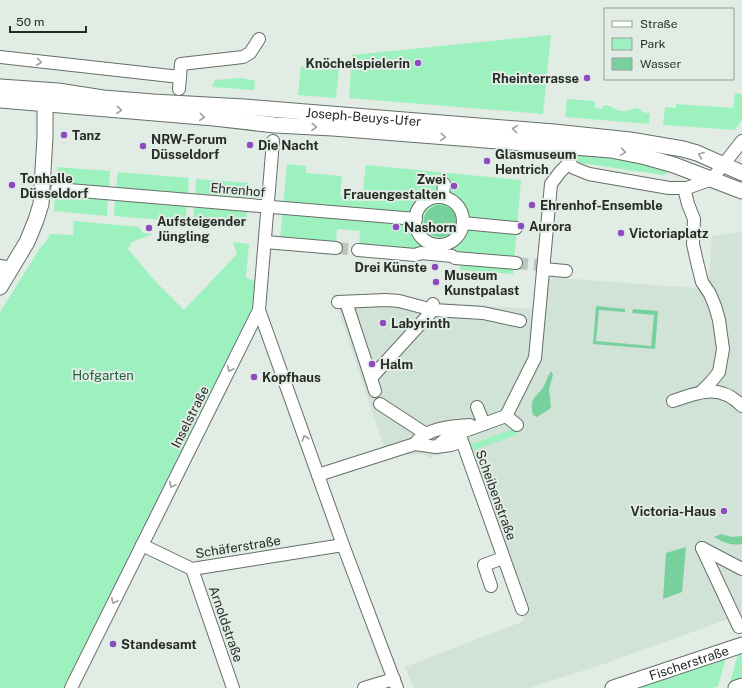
<svg xmlns="http://www.w3.org/2000/svg" width="742" height="688" viewBox="0 0 742 688" font-family="'Public Sans',sans-serif">
<style>
.built{fill:#d1e2d6}
.green{fill:#9df1be}
.water{fill:#76d19c}
.lines{fill:none;stroke-linecap:round;stroke-linejoin:round}
.minor-tunnel{stroke:#bcc5be;stroke-width:12;stroke-dasharray:12 6;stroke-linecap:butt}
.minor-casing{stroke:#656f68;stroke-width:14}
.major-casing{stroke:#656f68;stroke-width:17}
.minor{stroke:#fff;stroke-width:12}
.major{stroke:#fff;stroke-width:15}
.oneway{stroke:#9ea09e}
.poi-dot{fill:#8c4bc0;stroke:#e1ece4;stroke-width:1.5}
.labels{text-anchor:middle;dominant-baseline:central;stroke-width:4;stroke-linejoin:round;paint-order:stroke}
.poi-label{font-size:13px;font-weight:bold;fill:#272b28;stroke:#e1ece4;text-anchor:start}
.street-label{font-size:13px;fill:#272b28;stroke:#e1ece4}
.park-label{font-size:13px;fill:#1e613e;stroke:#e1ece4}
</style>
<rect width="100%" height="100%" fill="#e1ece4"/>
<path class="built" d="M742 232V614L601 665 529 688H414L405 667 524 621 459 448 430 458 423 454 387 456 333 294 544 310 547 277 708 289 712 236Z"/>
<g class="green">
<path d="M551 35 543 114 349 98 352 55Z"/>
<path d="M335 63 339 68 336 98 298 95 301 66Z"/>
<path d="M241 78 255 81 254 90 212 87 215 80Z"/>
<path d="M735 93 742 94V120L735 130 663 125 665 107 676 108V104L733 108Z"/>
<path d="M567 99 595 101V108L602 109 603 106 607 105 619 111H627L636 108 640 109 642 112 649 113 650 114 649 124 565 117Z"/>
<path d="M579 154 637 160 669 171 665 175H662L581 163 578 162 577 157Z"/>
<path d="M287 164 306 166V173L342 176 340 196 362 198 366 165 521 180 513 274 461 270 456 255 359 247 360 231 337 229 336 245 280 240Z"/>
<path d="M57 167 110 171 109 188 57 183Z"/>
<path d="M118 172 189 178 188 195 116 189Z"/>
<path d="M196 179 249 183 248 200 195 196Z"/>
<path d="M55 195 108 199 107 216 54 211Z"/>
<path d="M115 199 187 205 185 222 114 216Z"/>
<path d="M194 206 247 210 246 227 193 223Z"/>
<path d="M74 221 139 227 143 233 153 234 132 242 128 249 154 280 184 310 237 254 233 242 249 244 246 278 258 282 255 305 64 688H0V312L40 248 45 243 50 234 73 235Z"/>
<path d="M516 428 517 432 516 435 471 451 469 445Z"/>
<path d="M742 652V679L730 683 738 653Z"/>
<path d="M726 657 718 686 713 688H633Z"/>
</g>
<g class="water">
<circle cx="440" cy="221" r="16"/>
<path d="M596 306 625 309V312L599 310 596 341 651 346 654 315 632 313 633 309 658 311 655 349 593 344Z"/>
<path d="M551 371 553 375 549 389 551 408 537 417 533 415C529 396 536 399 544 386 546 381 548 376 551 371Z"/>
<path d="M721 534 732 537 742 536V544C731 546 723 542 714 537Z"/>
<path d="M686 547 682 592 663 599 666 553Z"/>
</g>
<g class="lines">
<g class="minor-tunnel">
<path d="M336 248 358 250"/>
<path d="M516 263 538 265"/>
</g>
<defs>
<g id="minor">
<path d="M0 57 180 77"/>
<path d="M179 89 181 64 243 57 250 53 259 39"/>
<path d="M569 163 574 168 589 174 669 188H687L712 179 742 141"/>
<path d="M684 188 688 204 694 219 693 244 697 262 702 282 710 294 715 306 719 320 723 349 719 372 711 382 702 391"/>
<path d="M57 189 416 219"/>
<path d="M443 197 444 184"/>
<circle cx="439" cy="221" r="24"/>
<path d="M463 223 516 228"/>
<path d="M265 242 336 248"/>
<path d="M358 250 415 255 421 253 452 256 455 258 516 263"/>
<path d="M0 266 12 268"/>
<path d="M543 269 566 271"/>
<path d="M338 302 386 300 399 301 433 310 483 313 520 321"/>
<path d="M346 302 371 378"/>
<path d="M259 310 343 545 397 688"/>
<path d="M375 391 371 378 433 310V304"/>
<path d="M673 401C699 392 720 383 742 406"/>
<path d="M380 404 426 434"/>
<path d="M477 407 484 424"/>
<path d="M506 416 517 425"/>
<path d="M415 444C425 428 453 426 470 425"/>
<path d="M436 447 448 437 506 416 535 358 551 184 560 172 569 163 571 148 578 143"/>
<path d="M318 475 415 444 436 447 451 445 462 441 522 609"/>
<path d="M142 545 192 569 343 545"/>
<path d="M702 548 739 627"/>
<path d="M702 548 742 569"/>
<path d="M192 569 233 688"/>
<path d="M491 586 484 565 503 558"/>
<path d="M71 688 259 310 273 141"/>
<path d="M364 688 394 679"/>
</g>
<g id="major">
<path id="s1" d="M0 87 58 91 103 98 153 102 244 107 554 132 630 140 683 149 697 153 742 173"/>
<path d="M0 100 214 118 275 125 333 128 611 150 646 157 674 165 742 191"/>
<path d="M0 287 27 242 36 220 41 204 45 137V95"/>
<path id="s2" d="M613 688 742 645"/>
<path d="M736 688 742 686"/>
</g>
</defs>
<use href="#minor" class="minor-casing"/>
<use href="#major" class="major-casing"/>
<use href="#minor" class="minor"/>
<use href="#major" class="major"/>
</g>
<defs><path id="oneway-chevron" d="M-2-3.5L2.5 0L-2 3.5" fill="none" stroke-width="1.6" stroke-linecap="round" stroke-linejoin="round"/></defs>
<g class="oneway">
<use href="#oneway-chevron" transform="translate(39 62) rotate(6)"/>
<use href="#oneway-chevron" transform="translate(119 110) rotate(5)"/>
<use href="#oneway-chevron" transform="translate(202 117) rotate(5)"/>
<use href="#oneway-chevron" transform="translate(314 127) rotate(3)"/>
<use href="#oneway-chevron" transform="translate(515 129) rotate(-175)"/>
<use href="#oneway-chevron" transform="translate(443 137) rotate(5)"/>
<use href="#oneway-chevron" transform="translate(623 152) rotate(9)"/>
<use href="#oneway-chevron" transform="translate(701 155) rotate(-158)"/>
<use href="#oneway-chevron" transform="translate(230 369) rotate(116)"/>
<use href="#oneway-chevron" transform="translate(305 438) rotate(-109)"/>
<use href="#oneway-chevron" transform="translate(172 485) rotate(117)"/>
<use href="#oneway-chevron" transform="translate(114 601) rotate(116)"/>
</g>
<g class="poi-dot">
<circle cx="418" cy="63" r="4"/>
<circle cx="587" cy="78" r="4"/>
<circle cx="64" cy="135" r="4"/>
<circle cx="250" cy="145" r="4"/>
<circle cx="143" cy="146" r="4"/>
<circle cx="487" cy="161" r="4"/>
<circle cx="12" cy="185" r="4"/>
<circle cx="454" cy="186" r="4"/>
<circle cx="532" cy="205" r="4"/>
<circle cx="521" cy="226" r="4"/>
<circle cx="396" cy="227" r="4"/>
<circle cx="149" cy="228" r="4"/>
<circle cx="621" cy="233" r="4"/>
<circle cx="435" cy="267" r="4"/>
<circle cx="436" cy="282" r="4"/>
<circle cx="383" cy="323" r="4"/>
<circle cx="372" cy="364" r="4"/>
<circle cx="254" cy="377" r="4"/>
<circle cx="724" cy="511" r="4"/>
<circle cx="113" cy="644" r="4"/>
</g>
<g class="labels">
<g class="poi-label">
<text x="410" y="63" text-anchor="end">Knöchelspielerin</text>
<text x="579" y="78" text-anchor="end">Rheinterrasse</text>
<text x="72" y="135">Tanz</text>
<text x="151" y="139">NRW-Forum<tspan x="151" dy="15">Düsseldorf</tspan></text>
<text x="258" y="145">Die Nacht</text>
<text x="495" y="154">Glasmuseum<tspan x="495" dy="15">Hentrich</tspan></text>
<text x="20" y="178">Tonhalle<tspan x="20" dy="15">Düsseldorf</tspan></text>
<text x="446" y="179" text-anchor="end">Zwei<tspan x="446" dy="15">Frauengestalten</tspan></text>
<text x="540" y="205">Ehrenhof-Ensemble</text>
<text x="157" y="221">Aufsteigender<tspan x="157" dy="15">Jüngling</tspan></text>
<text x="529" y="226">Aurora</text>
<text x="404" y="227">Nashorn</text>
<text x="629" y="233">Victoriaplatz</text>
<text x="427" y="267" text-anchor="end">Drei Künste</text>
<text x="444" y="275">Museum<tspan x="444" dy="15">Kunstpalast</tspan></text>
<text x="391" y="323">Labyrinth</text>
<text x="380" y="364">Halm</text>
<text x="262" y="377">Kopfhaus</text>
<text x="716" y="511" text-anchor="end">Victoria-Haus</text>
<text x="121" y="644">Standesamt</text>
</g>
<g class="street-label">
<text stroke="none"><textPath href="#s1" startOffset="365">Joseph-Beuys-Ufer</textPath></text>
<text transform="translate(238 190) rotate(5)">Ehrenhof</text>
<text transform="translate(190 417) rotate(-63)">Inselstraße</text>
<text transform="translate(496 495) rotate(70)">Scheibenstraße</text>
<text transform="translate(238 547) rotate(-9)">Schäferstraße</text>
<text transform="translate(226 624) rotate(71)">Arnoldstraße</text>
<text stroke="none"><textPath href="#s2" startOffset="80">Fischerstraße</textPath></text>
</g>
<g class="park-label">
<text x="103" y="375">Hofgarten</text>
</g>
</g>
<rect x="604" y="8" width="130" height="72" fill="#e1ece4" stroke="#979f99"/>
<rect x="612" y="21" width="20" height="6" fill="#ffffff" stroke="#979f99"/>
<text x="640" y="28" font-size="12" fill="#272b28">Straße</text>
<rect x="612" y="38" width="20" height="12" fill="#9df1be" stroke="#979f99"/>
<text x="640" y="48" font-size="12" fill="#272b28">Park</text>
<rect x="612" y="58" width="20" height="12" fill="#76d19c" stroke="#979f99"/>
<text x="640" y="68" font-size="12" fill="#272b28">Wasser</text>
<path d="M10 26v6h76v-6" fill="none" stroke="#272b28" stroke-width="2"/>
<text x="16" y="26" font-size="12" fill="#272b28" stroke="#e1ece4" stroke-width="3" paint-order="stroke">50 m</text>
</svg>
